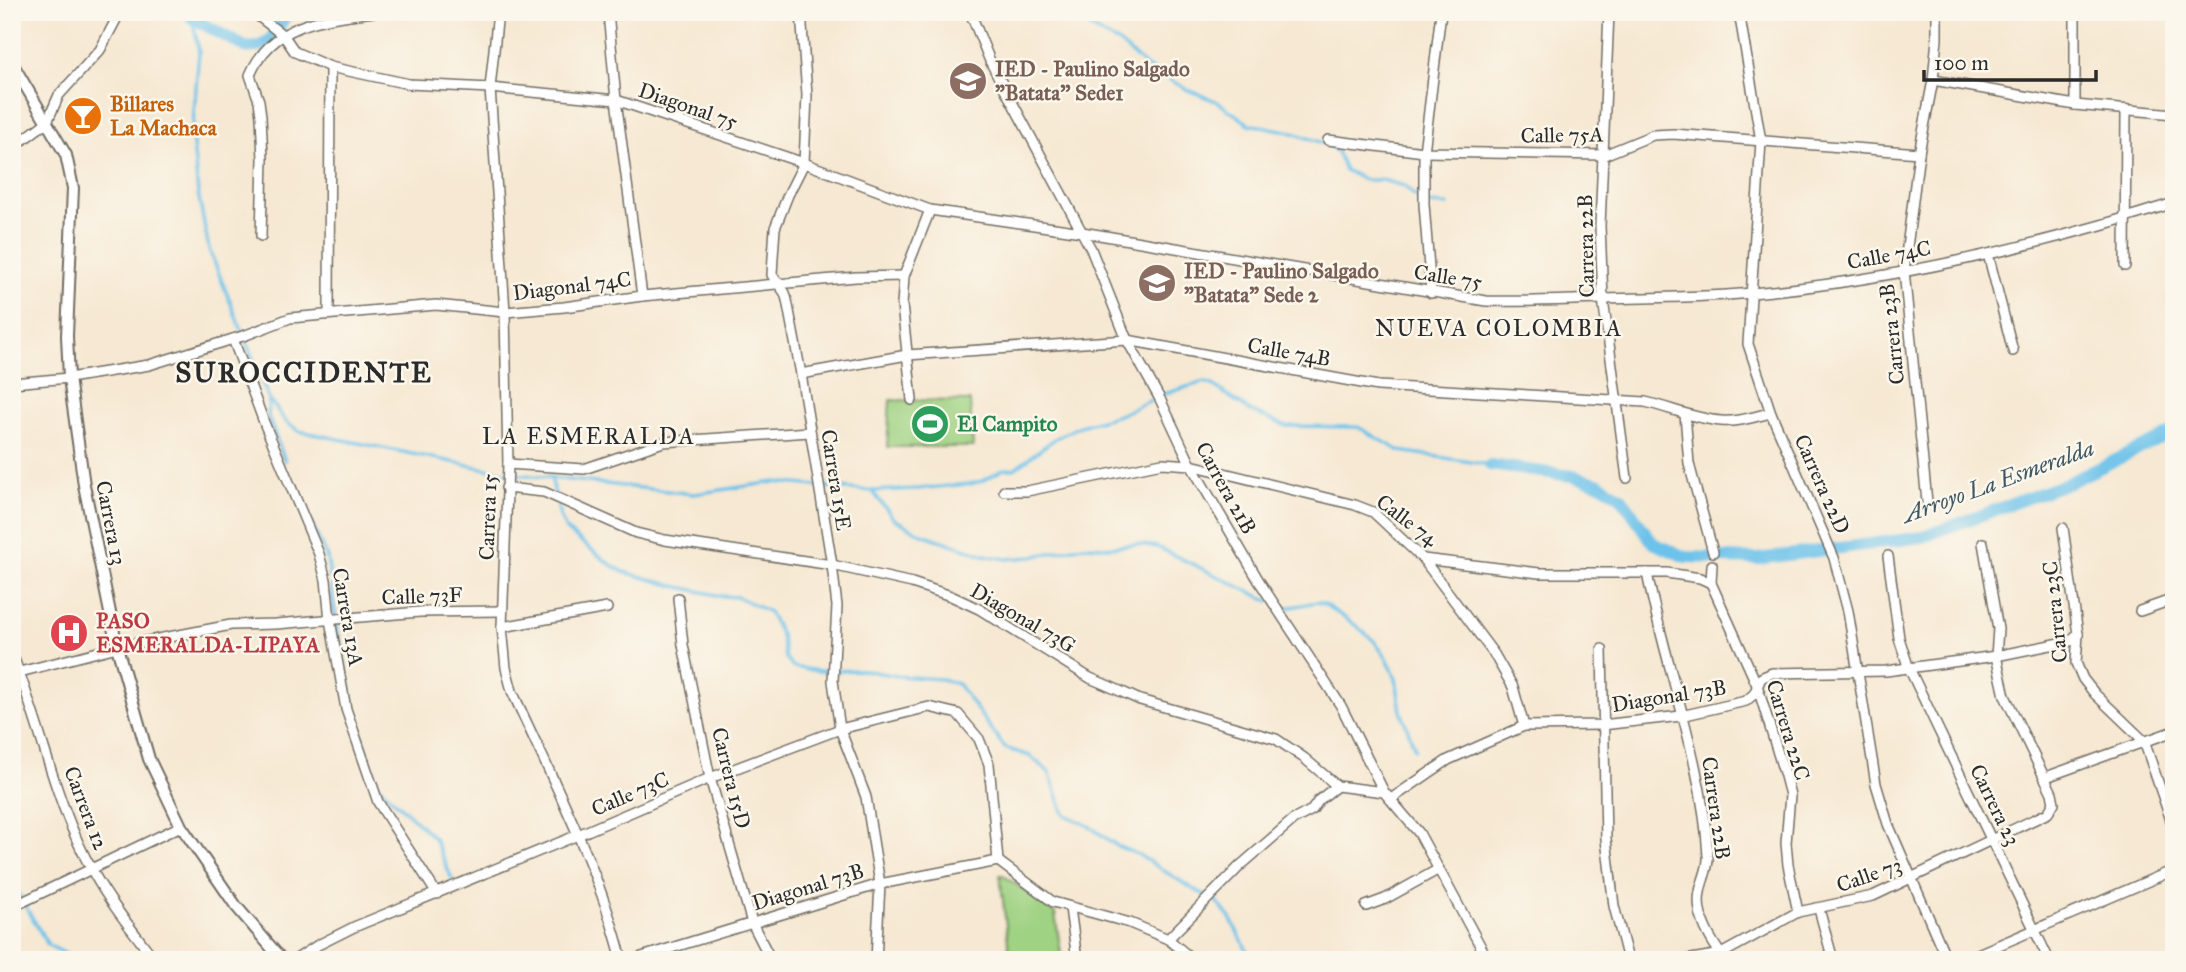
<svg xmlns="http://www.w3.org/2000/svg" width="2186" height="972" viewBox="0 0 2186 972" font-family="'IM FELL Great Primer',serif">
<style>
.green{fill:#9fd282;stroke:#657e56;stroke-width:2}
.lines{fill:none;stroke-linecap:round;stroke-linejoin:round}
.stream{stroke:#6dc2ea;stroke-width:3.5}
.canal{stroke:#6dc2ea;stroke-width:12}
.minor-casing{stroke:#726d65;stroke-width:12}
.tertiary-casing{stroke:#726d65;stroke-width:14}
.minor{stroke:#fff;stroke-width:9}
.tertiary{stroke:#fff;stroke-width:10}
.labels{text-anchor:middle;dominant-baseline:central;stroke-width:5;stroke-linejoin:round;paint-order:stroke}
.education-label{font-size:21px;font-weight:bold;fill:#785e54;stroke:#fbf7ec;text-anchor:start}
.food-label{font-size:21px;font-weight:bold;fill:#c56008;stroke:#fbf7ec;text-anchor:start}
.street-label{font-size:21px;fill:#2b2b2b;stroke:#fbf7ec}
.leisure-label{font-size:21px;font-weight:bold;fill:#27864d;stroke:#fbf7ec;text-anchor:start}
.health-label{font-size:21px;font-weight:bold;fill:#be3a42;stroke:#fbf7ec;text-anchor:start}
.neighbourhood-label{font-size:23px;letter-spacing:2px;fill:#2b2b2b;stroke:#fbf7ec}
.water-label{font-size:23px;font-style:italic;fill:#3f5864;stroke:#fbf7ec}
.district-label{font-size:28px;font-weight:bold;letter-spacing:2px;fill:#2b2b2b;stroke:#fbf7ec}
</style>
<rect width="100%" height="100%" fill="#fbf7ec"/>
<filter id="ink" filterUnits="userSpaceOnUse"><feTurbulence type="fractalNoise" baseFrequency=".0143" numOctaves="2"/><feDisplacementMap in="SourceGraphic" scale="14" xChannelSelector="R" yChannelSelector="G"/><feConvolveMatrix kernelMatrix="1 2 1 2 8 2 1 2 1" color-interpolation-filters="sRGB"/></filter>
<filter id="wash" filterUnits="userSpaceOnUse"><feTurbulence type="fractalNoise" baseFrequency=".00686" numOctaves="4" result="noise"/><feDisplacementMap in="SourceGraphic" scale="28" xChannelSelector="R" yChannelSelector="G"/><feGaussianBlur stdDeviation="1.57" result="paint"/><feColorMatrix in="noise" values="0 0 0 0 0 0 0 0 0 0 0 0 0 0 0 0 0 1.4 0 .05"/><feComposite in="paint" operator="in"/></filter>
<g filter="url(#wash)">
<rect width="100%" height="100%" fill="#f6e8d2"/>
<g class="green">
<path d="M890 400 970 401 973 447H887Z"/>
<path d="M1000 875H1003L1055 913 1062 960H1010Z"/>
</g>
<g class="lines">
<g class="stream">
<path d="M188 12 192 18 199 52 192 135 198 193 209 249 269 399 286 422 299 431 507 473 694 494 774 482 872 491 918 489 970 484 982 481 1004 469H1014L1056 438 1080 426 1119 415 1164 394 1204 382 1213 385 1250 411 1286 426 1358 427 1400 451 1490 465"/>
<path d="M1079 12 1091 28 1119 43 1147 67 1188 90 1216 101 1249 124 1287 131 1329 145 1337 152 1345 170 1364 180H1382L1404 186 1424 204 1448 205"/>
<path d="M269 399 268 417 285 461"/>
<path d="M551 477 560 516 566 530 610 564 624 572 675 586 721 596 738 597 769 612 781 635 785 657 793 667 819 671 863 670 897 676 941 679 958 684 1005 748 1030 756 1049 772 1064 814 1089 826 1117 846 1139 855 1193 889 1215 900 1229 916 1252 960"/>
<path d="M872 491 894 519 922 534 984 555 1007 559 1031 557 1083 546 1110 547 1137 544 1157 547 1269 601"/>
<path d="M311 523 327 557 330 578"/>
<path d="M331 586 338 635 357 720 372 770 379 786 434 838 452 879"/>
<path d="M1277 605 1286 608 1317 602 1324 604 1358 627 1374 641 1388 660 1396 679 1401 711 1415 749"/>
<path d="M12 883 48 945 78 960"/>
</g>
<g class="canal">
<path d="M192 18 245 47C269 51 277 30 288 12"/>
<path d="M1490 465 1573 476 1600 484 1621 497 1653 543 1686 557 1758 559 1923 537 2070 482 2174 432"/>
</g>
</g>
</g>
<g filter="url(#ink)">
<g class="lines">
<defs>
<g id="minor">
<path d="M253 12 284 36 295 52 330 67 409 84 490 88 616 100 804 163 930 210 1082 232 1486 301C1526 302 1564 300 1603 299 1653 297 1703 298 1752 293 1895 280 2038 246 2174 203"/>
<path d="M498 12 490 88 505 312 508 464 502 627 506 668 512 691C552 779 598 866 622 960"/>
<path d="M608 12 616 100 642 296"/>
<path d="M801 12 807 95 804 163 788 195 775 228 773 257 772 275 785 293 787 300 801 374 832 565 837 606 833 681 840 729 866 797 880 884 876 960"/>
<path d="M970 12 990 61 1091 249 1127 340 1160 399 1191 465 1259 581 1341 706 1384 792 1419 833 1488 960"/>
<path d="M1609 12 1600 226 1603 299 1627 478"/>
<path d="M1739 12 1761 141 1748 344 1771 413 1834 558 1848 611 1876 784 1888 824 1947 960"/>
<path d="M1933 80 2075 105 2174 114"/>
<path d="M2075 105V12"/>
<path d="M1328 140 1424 152 1604 155 1653 135 1673 134 1919 153"/>
<path d="M12 148 47 122 59 95 100 50 120 12"/>
<path d="M261 236 263 159 261 116 259 101 250 75C272 23 324 18 373 12"/>
<path d="M1988 254 2013 351"/>
<path d="M2125 266 2126 110"/>
<path d="M1431 293 1424 204V152L1441 12"/>
<path d="M329 314 330 67"/>
<path d="M233 339 265 425 319 554 326 580 330 620 346 709 378 802 437 894"/>
<path d="M801 374 907 355 1127 340 1378 386 1645 402C1671 408 1695 419 1721 421 1737 423 1755 416 1771 413"/>
<path d="M12 383 69 378 149 365 246 335 290 318 436 305 505 312 564 307 642 296 856 277 904 276"/>
<path d="M912 400 902 305 904 276 930 210"/>
<path d="M1685 414 1689 464 1713 552"/>
<path d="M508 464 584 469 663 442 810 432"/>
<path d="M506 488 544 492 636 533 665 540 832 565 912 583 951 596 979 609 1090 678 1111 687 1140 700 1276 739 1304 758 1337 786 1384 792"/>
<path d="M1004 491H1027L1162 463 1191 465 1355 505 1373 512 1423 559 1539 573H1667L1700 578 1711 583"/>
<path d="M1927 502 1904 271 1919 153 1933 80 1937 39V12"/>
<path d="M2063 528 2078 634 2076 663 2083 679 2095 694 2144 741 2174 829"/>
<path d="M1888 556 1899 638 1908 666 2049 960"/>
<path d="M1423 559 1494 654 1513 687 1524 726"/>
<path d="M1712 565 1711 583 1757 685 1785 776 1790 795 1786 843 1788 865 1798 912"/>
<path d="M1647 573C1665 666 1703 761 1708 856 1709 869 1702 879 1700 892 1695 916 1711 941 1725 960"/>
<path d="M678 598 683 645 710 778 752 923 771 960"/>
<path d="M2140 611 2174 599"/>
<path d="M502 627 607 608"/>
<path d="M1602 649 1606 839 1614 906 1628 960"/>
<path d="M12 654C41 725 55 805 93 872 110 903 133 931 155 960"/>
<path d="M12 674 117 647 231 625 276 624 420 612 502 611"/>
<path d="M2046 777 2174 731"/>
<path d="M1391 799 1448 760 1524 726 1602 725 1681 716 1746 701 1754 694 1761 678 1772 673 1886 671 1996 656 2070 641 2078 634"/>
<path d="M998 861 1053 902 1130 923 1168 939 1193 960"/>
<path d="M1366 906 1385 899 1439 869"/>
<path d="M12 907 181 826"/>
<path d="M1070 908 1077 960"/>
<path d="M1819 909 1833 960"/>
<path d="M1168 939 1240 866 1293 820 1312 810 1319 800 1337 786"/>
<path d="M295 960 318 945 354 927 578 835 710 778 840 729 929 707 958 714 979 739 989 764 998 861"/>
<path d="M632 960 880 884 998 861"/>
<path d="M1686 960 1721 954 1798 912 1873 896 2048 813 2054 803 2052 793 2005 696 1996 656 1998 629 1983 543"/>
<path d="M1964 960 2174 870"/>
</g>
<path id="tertiary" d="M12 63 66 155 73 188 67 336 69 378 84 485 117 647 149 759 181 826 236 906 282 960"/>
</defs>
<use href="#minor" class="minor-casing"/>
<use href="#tertiary" class="tertiary-casing"/>
<use href="#minor" class="minor"/>
<use href="#tertiary" class="tertiary"/>
</g>
</g>
<defs>
<symbol id="school-disc" viewBox="-11 -11 22 22"><circle r="9.5" fill="#8d6e63" stroke="#fbf7ec"/><path d="M0-5L7-2L0 1L-7-2ZM-4 1L0 2.5L4 1V4Q0 6-4 4Z" fill="#fff"/></symbol>
<symbol id="bar-disc" viewBox="-11 -11 22 22"><circle r="9.5" fill="#e8710a" stroke="#fbf7ec"/><path d="M-6-5H6L.8 .8V4.5H3.5V6h-7V4.5H-.8V.8Z" fill="#fff"/></symbol>
<symbol id="stadium-disc" viewBox="-11 -11 22 22"><circle r="9.5" fill="#2e9e5b" stroke="#fbf7ec"/><path d="M0-5a6.5 5 0 1 0 0 10a6.5 5 0 1 0 0-10ZM-3.5-1.8h7v3.6h-7Z" fill="#fff"/></symbol>
<symbol id="hospital-disc" viewBox="-11 -11 22 22"><circle r="9.5" fill="#e0444e" stroke="#fbf7ec"/><path d="M-5-5h3v3.5h4V-5h3V5h-3V1.5h-4V5h-3Z" fill="#fff"/></symbol>
</defs>
<g fill-rule="evenodd">
<use href="#school-disc" x="946" y="59" width="44" height="44"/>
<use href="#bar-disc" x="61" y="94" width="44" height="44"/>
<use href="#school-disc" x="1135" y="261" width="44" height="44"/>
<use href="#stadium-disc" x="908" y="402" width="44" height="44"/>
<use href="#hospital-disc" x="47" y="611" width="44" height="44"/>
</g>
<g class="labels">
<g class="education-label">
<text x="995" y="69">IED - Paulino Salgado<tspan x="995" dy="24">"Batata'' Sede1</tspan></text>
<text x="1184" y="271">IED - Paulino Salgado<tspan x="1184" dy="24">"Batata" Sede 2</tspan></text>
</g>
<g class="food-label">
<text x="110" y="104">Billares<tspan x="110" dy="24">La Machaca</tspan></text>
</g>
<g class="street-label">
<text transform="translate(688 106) rotate(19)">Diagonal 75</text>
<text transform="translate(1562 135) rotate(-1)">Calle 75A</text>
<text transform="translate(1586 246) rotate(-91)">Carrera 22B</text>
<text transform="translate(1889 255) rotate(-10)">Calle 74C</text>
<text transform="translate(1448 277) rotate(9)">Calle 75</text>
<text transform="translate(572 286) rotate(-7)">Diagonal 74C</text>
<text transform="translate(1892 334) rotate(-96)">Carrera 23B</text>
<text transform="translate(1289 352) rotate(10)">Calle 74B</text>
<text transform="translate(836 480) rotate(81)">Carrera 15E</text>
<text transform="translate(1822 484) rotate(66)">Carrera 22D</text>
<text transform="translate(1226 488) rotate(61)">Carrera 21B</text>
<text transform="translate(488 517) rotate(-88)">Carrera 15</text>
<text transform="translate(1407 520) rotate(37)">Calle 74</text>
<text transform="translate(111 523) rotate(79)">Carrera 13</text>
<text transform="translate(422 596) rotate(-2)">Calle 73F</text>
<text transform="translate(2055 612) rotate(-96)">Carrera 23C</text>
<text transform="translate(348 617) rotate(80)">Carrera 13A</text>
<text transform="translate(1023 618) rotate(30)">Diagonal 73G</text>
<text transform="translate(1669 696) rotate(-9)">Diagonal 73B</text>
<text transform="translate(1788 730) rotate(73)">Carrera 22C</text>
<text transform="translate(731 778) rotate(76)">Carrera 15D</text>
<text transform="translate(630 794) rotate(-23)">Calle 73C</text>
<text transform="translate(1995 805) rotate(64)">Carrera 23</text>
<text transform="translate(86 808) rotate(69)">Carrera 12</text>
<text transform="translate(1716 808) rotate(82)">Carrera 22B</text>
<text transform="translate(1869 875) rotate(-19)">Calle 73</text>
<text transform="translate(808 887) rotate(-17)">Diagonal 73B</text>
</g>
<g class="leisure-label">
<text x="957" y="424">El Campito</text>
</g>
<g class="health-label">
<text x="96" y="621">PASO<tspan x="96" dy="24">ESMERALDA-LIPAYA</tspan></text>
</g>
<g class="neighbourhood-label">
<text x="1499" y="328">NUEVA COLOMBIA</text>
<text x="589" y="436">LA ESMERALDA</text>
</g>
<g class="water-label">
<text transform="translate(1998 481) rotate(-20)">Arroyo La Esmeralda</text>
</g>
<g class="district-label">
<text x="304" y="372">SUROCCIDENTE</text>
</g>
</g>
<rect width="2186" height="972" fill="none" stroke="#fbf7ec" stroke-width="42"/>
<path d="M1924 70v10h172v-10" fill="none" stroke="#2b2b2b" stroke-width="3.5"/>
<text x="1934" y="70" font-size="21" fill="#2b2b2b" stroke="#fbf7ec" stroke-width="5" paint-order="stroke">100 m</text>
</svg>
